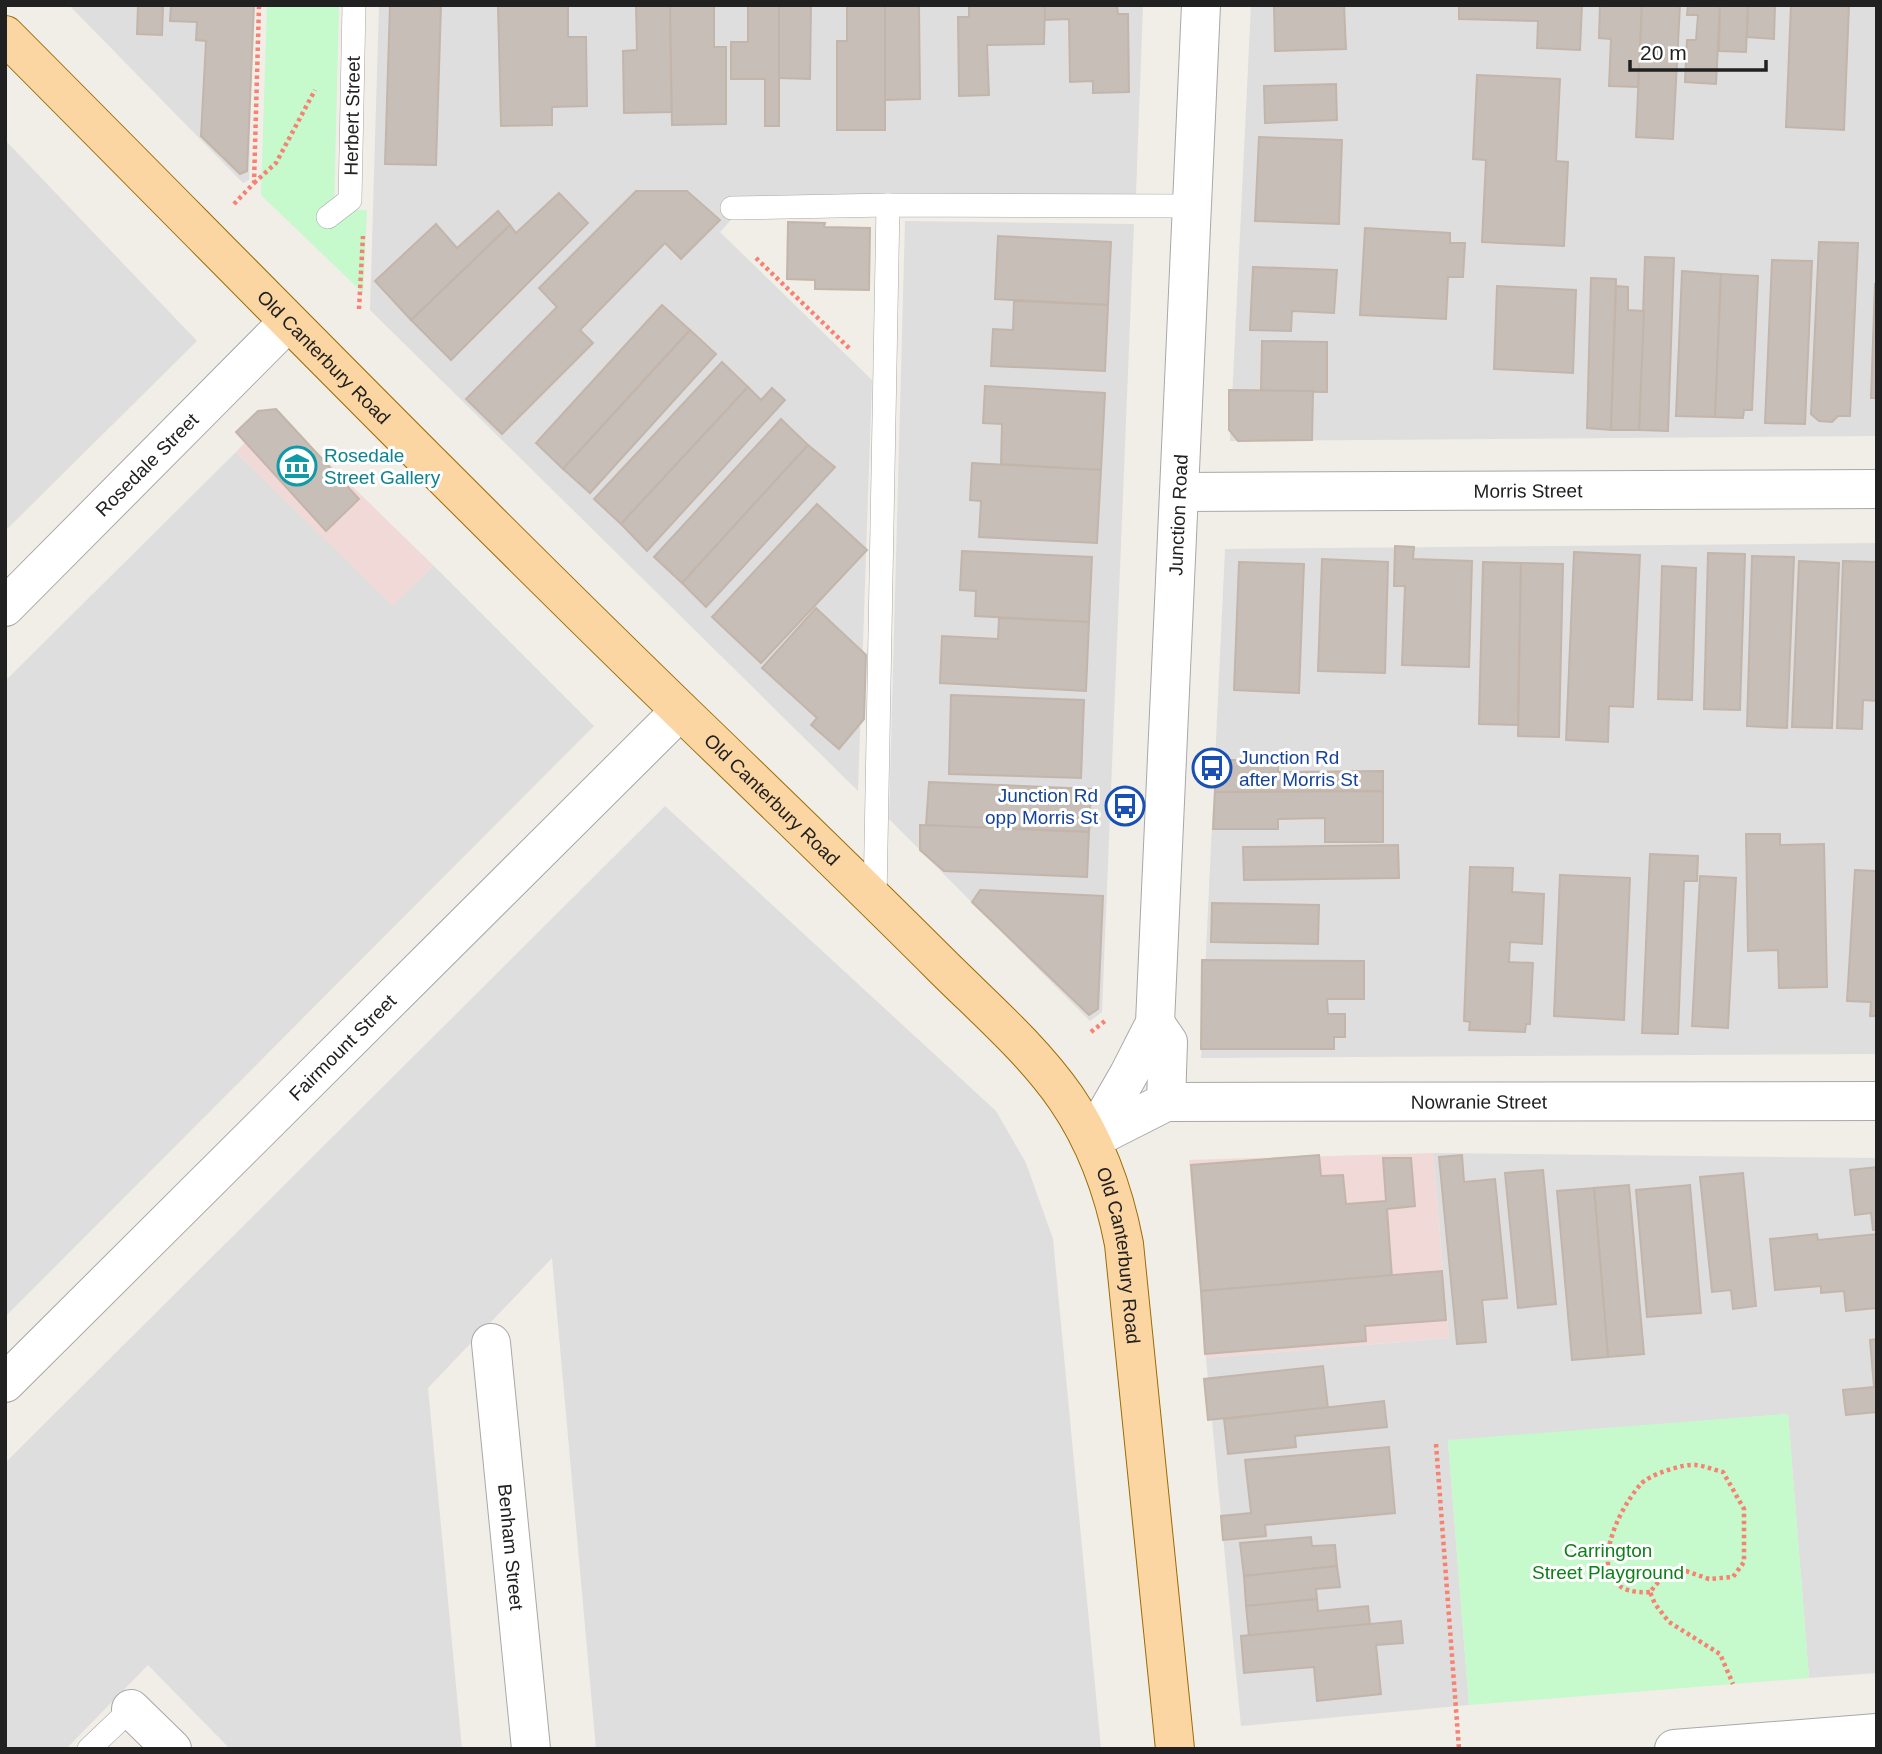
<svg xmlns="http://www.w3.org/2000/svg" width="1882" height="1754" viewBox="0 0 1882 1754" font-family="Helvetica,sans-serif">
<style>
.residential{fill:#dfdede}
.commercial{fill:#f1d9d7}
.park{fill:#c6f9cb}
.building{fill:#c6beb7;stroke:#c3b5aa;stroke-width:2}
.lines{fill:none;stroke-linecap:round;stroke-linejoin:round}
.lane-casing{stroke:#a8a8a8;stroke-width:24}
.street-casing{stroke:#a8a8a8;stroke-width:40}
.primary-casing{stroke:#9b6b02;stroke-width:40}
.path{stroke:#f88172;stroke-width:4.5;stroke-dasharray:3.5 3.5;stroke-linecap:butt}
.lane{stroke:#fff;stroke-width:23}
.street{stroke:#fff;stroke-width:38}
.primary{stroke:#fbd6a3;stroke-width:38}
.labels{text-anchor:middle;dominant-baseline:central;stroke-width:6;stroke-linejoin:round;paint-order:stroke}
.street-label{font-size:19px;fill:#212121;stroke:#fff}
.culture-label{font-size:19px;fill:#0d838f;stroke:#fff;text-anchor:start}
.transit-label{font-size:19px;fill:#164399;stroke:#fff;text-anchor:start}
.park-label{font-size:19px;fill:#0e8019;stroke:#fff}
</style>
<rect width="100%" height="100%" fill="#f1eee8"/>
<g class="residential">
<path d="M69 5H253L249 180 243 183Z"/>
<path d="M379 5H1143L1136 194 727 197 730 221 720 232 872 380 858 791 370 310Z"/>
<path d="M1251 5H1877V436L1230 441Z"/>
<path d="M5 140 197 341 5 531Z"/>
<path d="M905 221 1134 224 1102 1012 1090 1021 889 819Z"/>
<path d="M236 452 393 605 433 565 594 726 5 1317V681Z"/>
<path d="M1877 543V1054L1201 1058 1225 549Z"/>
<path d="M665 806 996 1111 1026 1163 1053 1239 1101 1749H596L552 1258 428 1388 462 1749H230L148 1665 66 1749H5V1463Z"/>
<path d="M1433 1153 1877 1158V1673L1809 1678 1788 1414 1448 1441 1469 1705 1241 1726 1206 1358 1449 1338Z"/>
</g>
<g class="commercial">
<path d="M275 411 433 565 393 606 236 452Z"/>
<path d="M1433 1153 1449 1338 1206 1358 1189 1160Z"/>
</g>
<g class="park">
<path d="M267 5H339L334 209 367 210 363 293 261 195Z"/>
<path d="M1788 1414 1809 1678 1469 1705 1448 1440Z"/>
</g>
<g class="building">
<path d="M138 5H163L162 35 137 34Z"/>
<path d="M171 5H254L247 171 240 174 201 136 206 41 196 40 197 22 170 21Z"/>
<path d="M390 5H441L436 165 385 164Z"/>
<path d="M498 5H568V37H586L587 106 552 107V125L501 126Z"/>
<path d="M636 5H670L672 112 624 113 623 51 637 50Z"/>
<path d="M670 5H714V47H726V124L672 125Z"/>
<path d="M748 5H779V126H765V79H731V42H748Z"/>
<path d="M779 5H811L810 79 779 78Z"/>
<path d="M847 5H885V130H837V41H847Z"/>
<path d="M885 5H919L920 99 885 100Z"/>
<path d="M969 5H1045L1044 44 987 45 989 95 959 96 958 17H969Z"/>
<path d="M1045 5H1117L1118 14H1128L1129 92 1093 93V81L1070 82 1069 19 1045 20Z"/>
<path d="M1274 5H1344L1346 49 1275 51Z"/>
<path d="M1459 5H1582L1580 50 1537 48 1538 21 1459 19Z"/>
<path d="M1600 5H1642L1638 87 1609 86 1611 39 1599 38Z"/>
<path d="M1642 5H1680L1673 139 1636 137Z"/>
<path d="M1688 5H1720L1716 84 1685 82 1687 40H1696L1698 15H1687Z"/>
<path d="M1720 5H1748L1746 52 1719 51Z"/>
<path d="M1748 5H1775L1774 39 1747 37Z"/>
<path d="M1791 5H1849L1844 130 1786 127Z"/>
<path d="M1477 75 1560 79 1556 161 1568 162 1564 246 1482 242 1486 160 1473 159Z"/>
<path d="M1336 84 1337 120 1265 123 1264 86Z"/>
<path d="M1259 137 1342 140 1339 224 1255 221Z"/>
<path d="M636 191H687L720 220 681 259 665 243 580 330 593 343 502 434 466 399 557 307 539 288Z"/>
<path d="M559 193 588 223 451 360 411 320 510 225 516 233Z"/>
<path d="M498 211 510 225 411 320 375 281 436 224 457 248Z"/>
<path d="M788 222 825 223 824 227 870 228 869 290 815 289V280L787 279Z"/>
<path d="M1365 228 1450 233V243H1465L1463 277H1448L1446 319 1360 315Z"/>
<path d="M998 236 1111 242 1108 305 995 299Z"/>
<path d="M1819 242 1858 243 1850 416H1838L1832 422 1819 421 1811 414Z"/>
<path d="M1645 257 1674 258 1668 431 1639 430Z"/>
<path d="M1772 260 1812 261 1805 424 1765 423Z"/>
<path d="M1253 267 1337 270 1334 313 1292 311 1291 331 1250 330Z"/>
<path d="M1682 271 1721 274 1715 417 1676 416Z"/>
<path d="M1721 274 1758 276 1752 410H1744L1743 418 1715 417Z"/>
<path d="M1591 278 1616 279 1611 430 1587 428Z"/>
<path d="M1875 284H1877V398H1871Z"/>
<path d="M1497 286 1576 290 1573 373 1494 369Z"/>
<path d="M1616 286 1628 287V310L1644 311 1639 430H1611Z"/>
<path d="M1014 301 1108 305 1105 371 991 366 993 329 1013 330Z"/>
<path d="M662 305 690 330 563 469 536 443Z"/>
<path d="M690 330 716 354 590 493 563 469Z"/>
<path d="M1262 341 1327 342V392L1261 391Z"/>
<path d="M722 362 748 387 621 524 594 499Z"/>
<path d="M985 386 1105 393 1101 470 1001 464 1002 424 983 423Z"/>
<path d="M748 387 761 400 772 388 785 400 647 551 621 524Z"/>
<path d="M1229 390 1313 391 1312 440 1238 441 1229 430Z"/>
<path d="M276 409 359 499 326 531 236 432 258 411Z"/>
<path d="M781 419 808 445 682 583 654 557Z"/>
<path d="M808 445 835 467 706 607 682 583Z"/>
<path d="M972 463 1101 470 1097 543 979 537 981 501 970 500Z"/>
<path d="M817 504 867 550 761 663 712 617Z"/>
<path d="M1395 546 1414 547 1413 559 1472 561 1469 667 1402 665 1405 586H1394Z"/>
<path d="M962 551 1092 557 1089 622 975 616 976 591 960 590Z"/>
<path d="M1574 552 1640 555 1633 707 1609 706 1608 742 1566 740Z"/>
<path d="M1708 553 1745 554 1740 710 1704 709Z"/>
<path d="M1752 556 1794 557 1787 728 1747 726Z"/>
<path d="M1322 559 1388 562 1385 673 1318 671Z"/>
<path d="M1799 561 1839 563 1832 728 1792 727Z"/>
<path d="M1843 561 1877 562V701L1863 700 1862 729 1837 728Z"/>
<path d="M1239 562 1304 564 1299 693 1234 690Z"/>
<path d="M1483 562 1521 563 1518 725 1479 724Z"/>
<path d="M1521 563 1563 564 1559 737 1518 736Z"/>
<path d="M1662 566 1696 568 1692 700 1658 699Z"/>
<path d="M816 608 866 655 864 719 839 749 811 725 817 718 762 668Z"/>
<path d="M999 618 1089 622 1086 691 940 683 942 636 998 639Z"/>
<path d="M951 695 1084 700 1081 778 949 774Z"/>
<path d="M1217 760H1278V772L1383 771V791L1215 792Z"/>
<path d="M929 782 1091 789 1089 832 926 825Z"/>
<path d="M1383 791V842H1325V818L1278 819V829H1213L1215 792Z"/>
<path d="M920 825 1089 832 1087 877 944 871 920 850Z"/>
<path d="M1746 834H1780V845L1824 844 1827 987 1779 988 1778 950 1748 951Z"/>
<path d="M1398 845 1399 878 1244 880 1243 847Z"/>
<path d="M1650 854 1698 856 1697 881H1684L1678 1034 1642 1033Z"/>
<path d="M1470 867 1513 868 1512 892 1544 894 1542 944 1510 942 1509 962 1533 963 1530 1024H1526L1525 1032 1469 1030 1470 1022 1464 1021Z"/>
<path d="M1855 870 1877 871V1016H1870L1871 1002 1847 1001Z"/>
<path d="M1560 875 1630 878 1624 1020 1554 1016Z"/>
<path d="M1700 876 1736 878 1728 1028 1692 1026Z"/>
<path d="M980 890 1103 896 1098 1009 1089 1015 972 902Z"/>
<path d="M1212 903 1319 905 1318 944 1211 942Z"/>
<path d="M1202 960 1364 961V999H1327L1328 1014H1345V1037H1334V1049H1201Z"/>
<path d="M1319 1155 1321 1176 1343 1175 1346 1204 1386 1201 1383 1158H1411L1415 1206 1387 1209 1392 1277 1201 1291 1191 1165Z"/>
<path d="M1462 1155 1464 1182 1495 1179 1507 1298 1482 1300 1486 1342 1457 1344 1439 1157Z"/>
<path d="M1877 1167V1230H1873L1871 1213 1855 1215 1850 1170Z"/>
<path d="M1543 1170 1556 1304 1518 1308 1505 1173Z"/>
<path d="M1743 1173 1756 1306 1733 1309 1731 1290 1712 1292 1700 1177Z"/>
<path d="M1629 1185 1644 1354 1608 1357 1594 1188Z"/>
<path d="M1690 1185 1701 1313 1647 1317 1636 1190Z"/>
<path d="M1594 1188 1608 1357 1572 1360 1557 1191Z"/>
<path d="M1817 1234 1818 1240 1877 1234V1308L1846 1311 1844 1291 1821 1293V1286L1775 1290 1770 1239Z"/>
<path d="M1442 1271 1446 1320 1365 1326 1366 1341 1205 1354 1201 1291Z"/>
<path d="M1877 1339V1412L1846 1415 1843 1390 1874 1387 1870 1340Z"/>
<path d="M1323 1366 1328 1408 1208 1420 1204 1379Z"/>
<path d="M1384 1401 1387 1427 1295 1436 1296 1447 1228 1454 1224 1419Z"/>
<path d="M1389 1447 1395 1513 1265 1525 1266 1536 1223 1540 1221 1516 1251 1513 1245 1460Z"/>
<path d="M1311 1537 1312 1546 1335 1545 1337 1566 1244 1576 1240 1543Z"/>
<path d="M1337 1566 1340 1587 1316 1589 1317 1599 1246 1606 1244 1576Z"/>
<path d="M1317 1599 1318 1611 1368 1606 1370 1624 1249 1636 1246 1606Z"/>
<path d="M1401 1621 1403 1643 1376 1645 1381 1694 1317 1701 1314 1667 1244 1673 1241 1636Z"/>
</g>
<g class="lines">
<defs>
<g id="lane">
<path d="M732 208 888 205 1192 206"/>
<path id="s1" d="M328 217 350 200 354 5"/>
<path d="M875 899 888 205"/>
<path d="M89 1749 131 1709"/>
</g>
<g id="street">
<path id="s2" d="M1180 492 1877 489"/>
<path id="s3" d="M5 607 288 322"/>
<path d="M1155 1023 1168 1042 1166 1102"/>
<path id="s4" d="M1091 1140 1129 1074 1155 1023 1201 5"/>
<path id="s5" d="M1091 1140 1166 1102 1877 1101"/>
<path id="s6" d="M491 1343 531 1749"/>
<path id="s7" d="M5 1383 680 711"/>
<path d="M131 1709 172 1749"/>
<path d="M1674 1749 1877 1733"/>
</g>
<g id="primary">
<path id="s8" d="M5 35C231 262 454 491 684 714 770 797 856 880 941 965 983 1007 1031 1048 1066 1098 1097 1143 1114 1192 1124 1244L1175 1749"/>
</g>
</defs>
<use href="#lane" class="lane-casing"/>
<use href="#street" class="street-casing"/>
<use href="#primary" class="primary-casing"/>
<g class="path">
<path d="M254 183 276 163 315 90"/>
<path d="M234 204 254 183 259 5"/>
<path d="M756 258 851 350"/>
<path d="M359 309 363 236"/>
<path d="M1091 1032 1105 1021"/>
<path d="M1436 1444 1459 1749"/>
<path d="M1650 1592C1579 1597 1613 1515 1641 1484 1648 1475 1685 1463 1696 1465 1705 1466 1714 1470 1723 1472L1744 1509V1562L1733 1577 1709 1579 1686 1571 1665 1574 1650 1592 1655 1604 1669 1622 1720 1654 1733 1684"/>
</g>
<use href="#lane" class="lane"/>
<use href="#street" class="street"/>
<use href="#primary" class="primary"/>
</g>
<defs>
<symbol id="museum-ring" viewBox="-11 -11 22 22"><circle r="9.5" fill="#fff" stroke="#0f9aa8" stroke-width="1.5"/><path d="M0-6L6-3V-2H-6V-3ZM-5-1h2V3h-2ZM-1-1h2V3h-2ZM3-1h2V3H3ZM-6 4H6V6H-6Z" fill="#0f9aa8"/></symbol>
<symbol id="bus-ring" viewBox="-11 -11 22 22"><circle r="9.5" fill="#fff" stroke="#1a4fb4" stroke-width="1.5"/><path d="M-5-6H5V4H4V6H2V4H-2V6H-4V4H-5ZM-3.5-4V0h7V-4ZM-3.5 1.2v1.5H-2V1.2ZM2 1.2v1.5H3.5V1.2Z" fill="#1a4fb4"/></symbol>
</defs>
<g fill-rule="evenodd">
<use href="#museum-ring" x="275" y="444" width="44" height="44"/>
<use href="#bus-ring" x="1190" y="746" width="44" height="44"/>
<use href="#bus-ring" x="1103" y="784" width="44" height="44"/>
</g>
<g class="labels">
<g class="street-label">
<text stroke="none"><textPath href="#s1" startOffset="112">Herbert Street</textPath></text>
<text stroke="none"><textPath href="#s8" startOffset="453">Old Canterbury Road</textPath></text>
<text stroke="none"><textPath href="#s3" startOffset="201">Rosedale Street</textPath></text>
<text stroke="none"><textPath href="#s2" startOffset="348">Morris Street</textPath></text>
<text stroke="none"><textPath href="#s4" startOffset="642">Junction Road</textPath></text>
<text stroke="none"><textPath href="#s8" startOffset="1083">Old Canterbury Road</textPath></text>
<text stroke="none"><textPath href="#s7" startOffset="476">Fairmount Street</textPath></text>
<text stroke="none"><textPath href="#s5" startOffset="397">Nowranie Street</textPath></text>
<text stroke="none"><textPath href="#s8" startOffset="1671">Old Canterbury Road</textPath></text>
<text stroke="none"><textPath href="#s6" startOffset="205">Benham Street</textPath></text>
</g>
<g class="culture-label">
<text x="324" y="455">Rosedale<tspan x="324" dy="22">Street Gallery</tspan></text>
</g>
<g class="transit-label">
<text x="1239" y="757">Junction Rd<tspan x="1239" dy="22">after Morris St</tspan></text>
<text x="1098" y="795" text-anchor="end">Junction Rd<tspan x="1098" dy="22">opp Morris St</tspan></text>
</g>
<g class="park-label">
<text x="1608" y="1550">Carrington<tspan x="1608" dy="22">Street Playground</tspan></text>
</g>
</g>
<rect width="1882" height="1754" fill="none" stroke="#212121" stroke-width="14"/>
<path d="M1630 60v10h136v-10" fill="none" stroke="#212121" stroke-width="3.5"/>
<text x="1640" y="60" font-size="21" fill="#212121" stroke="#ffffff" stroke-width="5" paint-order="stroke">20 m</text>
</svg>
